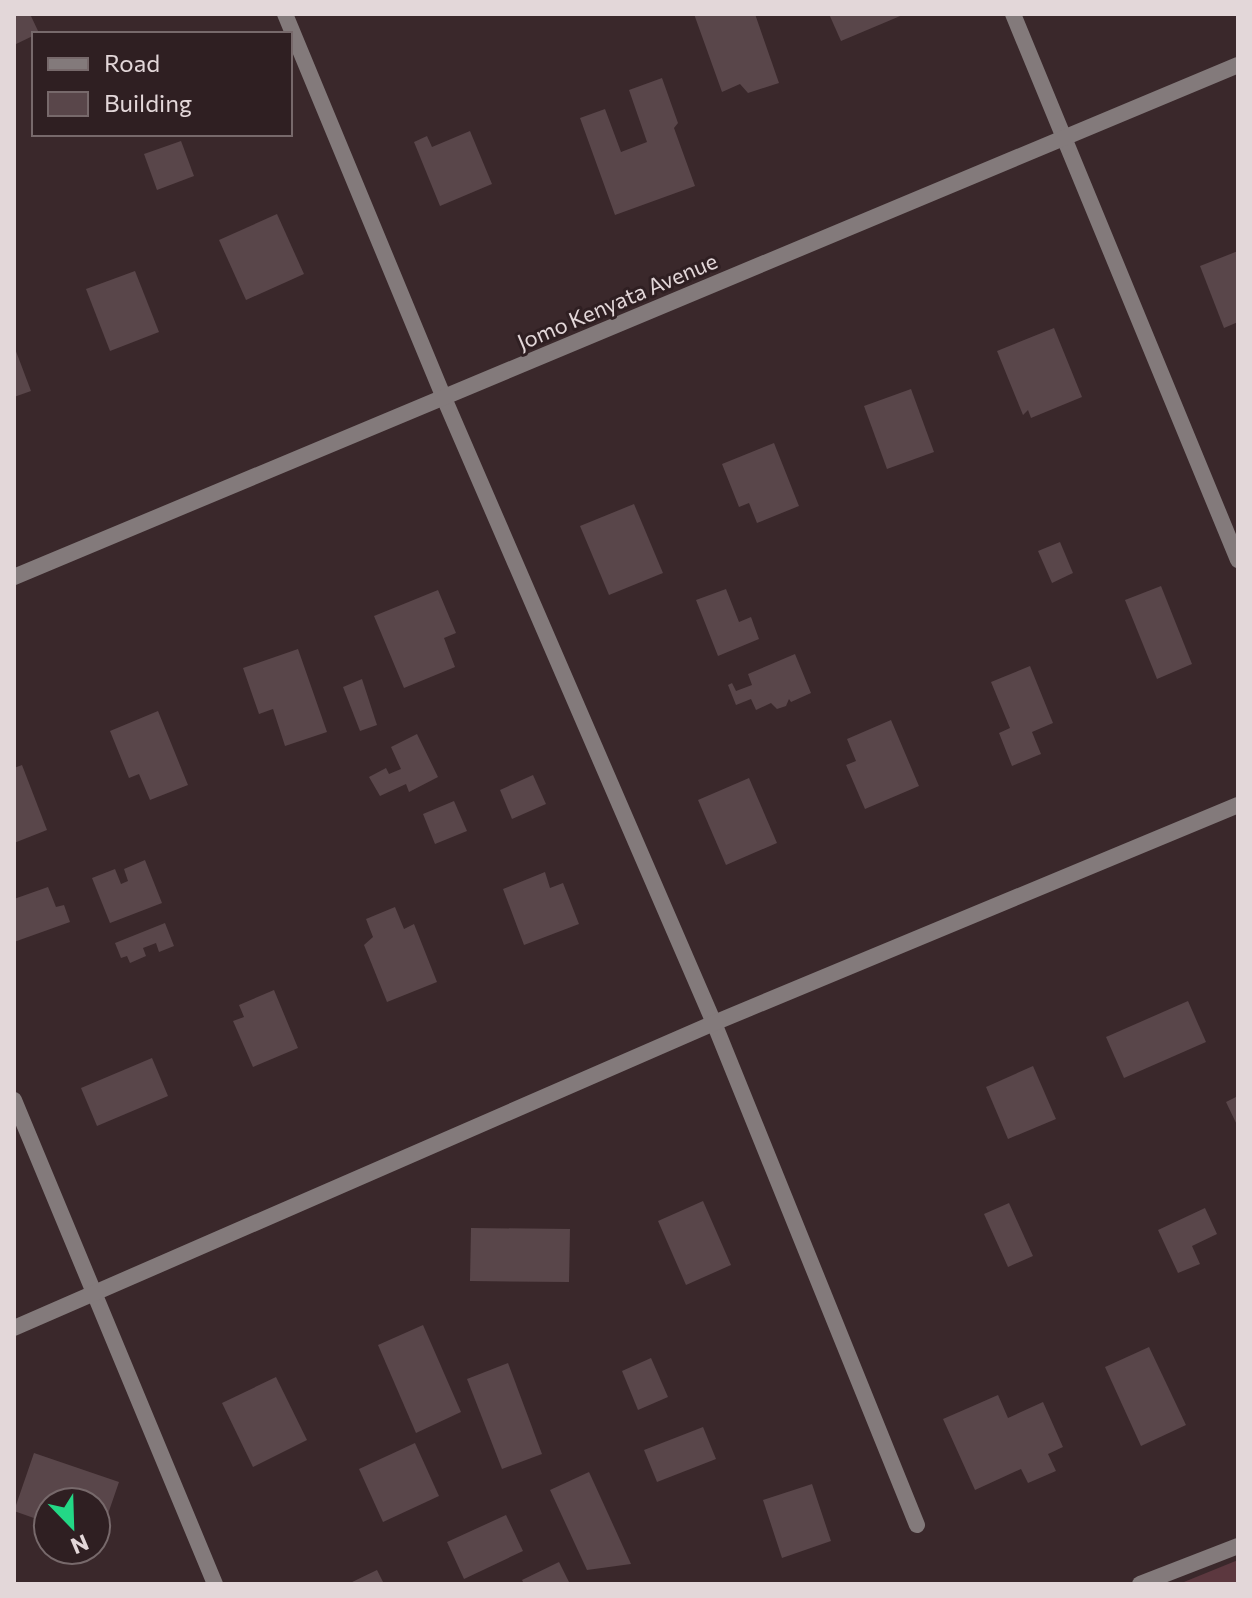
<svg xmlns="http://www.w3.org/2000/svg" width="1252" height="1598" viewBox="0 0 1252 1598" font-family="Commissioner,sans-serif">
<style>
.green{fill:#5c383f}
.building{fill:#59464a}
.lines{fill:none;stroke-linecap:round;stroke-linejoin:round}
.minor{stroke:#837a7b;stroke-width:16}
.tertiary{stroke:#837a7b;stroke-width:16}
.labels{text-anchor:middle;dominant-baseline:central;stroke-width:6;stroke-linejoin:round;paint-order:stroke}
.street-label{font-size:22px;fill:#e3d7d9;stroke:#2f1f22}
</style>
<rect width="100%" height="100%" fill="#3a282b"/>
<path class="green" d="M1238 1560V1584H1179Z"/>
<g class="building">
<path d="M14 14H30L39 33 14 45Z"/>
<path d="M694 14H755L779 83 748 93 740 84 722 92Z"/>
<path d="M829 14H905L841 41Z"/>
<path d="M662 78 678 123 674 128 695 186 615 215 580 118 605 109 621 152 647 142 629 90Z"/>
<path d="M470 131 492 184 440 206 414 142 427 136 432 147Z"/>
<path d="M181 141 194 176 157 190 144 154Z"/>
<path d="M277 214 304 274 246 300 219 240Z"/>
<path d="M1238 251V322L1224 328 1200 266Z"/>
<path d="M135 271 159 332 110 351 86 289Z"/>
<path d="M1054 328 1082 397 1031 418 1028 410 1023 415 997 351Z"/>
<path d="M14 346 31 391 14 397Z"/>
<path d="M911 389 934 452 887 469 864 406Z"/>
<path d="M774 443 799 506 757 523 749 503 739 507 722 464Z"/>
<path d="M634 504 663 573 609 595 580 526Z"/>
<path d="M1060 542 1073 573 1052 583 1038 551Z"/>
<path d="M1161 586 1192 664 1157 679 1125 600Z"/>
<path d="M726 589 739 622 751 617 759 639 718 656 696 600Z"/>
<path d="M438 590 456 633 444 638 455 667 404 688 374 616Z"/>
<path d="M298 649 327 732 285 746 273 709 259 714 243 668Z"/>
<path d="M795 654 811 693 791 702 789 699 786 706 777 709 771 703 756 710 751 699 736 705 728 685 732 683 736 691 752 685 748 674Z"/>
<path d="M1030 666 1053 723 1032 732 1041 754 1012 766 999 733 1010 728 991 682Z"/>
<path d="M362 679 377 725 360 731 343 687Z"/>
<path d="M158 711 188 785 150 800 139 774 129 778 110 731Z"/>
<path d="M891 720 919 786 865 809 846 765 856 761 847 739Z"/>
<path d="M417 734 438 777 409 792 406 784 380 796 369 777 386 768 389 774 401 769 391 747Z"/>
<path d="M22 765 47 830 14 843V768Z"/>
<path d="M533 775 546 804 512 819 500 790Z"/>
<path d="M749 778 777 843 726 865 698 800Z"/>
<path d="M454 801 467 831 435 844 423 814Z"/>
<path d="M145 860 162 903 110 923 92 878 115 869 121 884 128 881 124 869Z"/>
<path d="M545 872 550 888 563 883 579 924 524 945 503 889Z"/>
<path d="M48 887 56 907 64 905 70 922 14 942V899Z"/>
<path d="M395 907 404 929 414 924 437 982 387 1002 364 945 373 937 366 919Z"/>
<path d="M165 923 174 946 159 952 156 943 143 948 146 956 130 963 127 956 121 958 115 943Z"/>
<path d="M274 990 298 1048 253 1067 233 1021 244 1017 239 1005Z"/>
<path d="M1188 1001 1206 1042 1124 1078 1106 1037Z"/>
<path d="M152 1058 168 1096 97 1126 81 1088Z"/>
<path d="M1033 1066 1056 1119 1008 1139 986 1087Z"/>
<path d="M1238 1096V1127L1226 1102Z"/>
<path d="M703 1201 731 1265 686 1285 658 1221Z"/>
<path d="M1009 1203 1033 1256 1008 1267 984 1214Z"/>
<path d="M1205 1208 1217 1234 1192 1246 1200 1264 1178 1273 1158 1230Z"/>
<path d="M471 1228 570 1229 569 1282 470 1281Z"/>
<path d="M423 1325 461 1412 416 1433 378 1345Z"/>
<path d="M1149 1347 1186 1425 1141 1446 1105 1367Z"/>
<path d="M651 1358 668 1397 638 1410 622 1371Z"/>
<path d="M508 1363 542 1454 502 1469 467 1379Z"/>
<path d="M276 1377 307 1440 253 1467 222 1403Z"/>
<path d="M998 1395 1008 1418 1043 1402 1063 1447 1048 1454 1056 1471 1028 1483 1021 1469 975 1490 943 1419Z"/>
<path d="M703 1427 716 1459 657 1482 644 1450Z"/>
<path d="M415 1443 439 1496 383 1522 359 1469Z"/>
<path d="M34 1453 119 1482 99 1540 96 1539V1502H48V1523L14 1511Z"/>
<path d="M589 1472 631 1564 587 1570 550 1490Z"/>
<path d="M812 1484 831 1541 782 1558 763 1500Z"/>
<path d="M506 1515 523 1551 464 1579 447 1542Z"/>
<path d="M559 1562 570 1584H524L522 1580Z"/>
<path d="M377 1570 384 1584H348Z"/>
</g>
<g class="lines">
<g class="minor">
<path d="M285 14 444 398 714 1023 917 1525"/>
<path d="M1013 14 1238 560"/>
<path d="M14 1100 215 1584"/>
<path d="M14 1328 714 1023 1238 805"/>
<path d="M1140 1584 1238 1546"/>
</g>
<path class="tertiary" d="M14 577 1238 65"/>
</g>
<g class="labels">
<g class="street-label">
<text transform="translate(617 301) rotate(-23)">Jomo Kenyata Avenue</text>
</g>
</g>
<rect width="1252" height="1598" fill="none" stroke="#e3d7d9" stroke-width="32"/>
<rect x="32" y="32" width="260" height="104" fill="#2f1f22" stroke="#77696b" stroke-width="2"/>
<rect x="48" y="58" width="40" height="12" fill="#837a7b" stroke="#77696b" stroke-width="2"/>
<text x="104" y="72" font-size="24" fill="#e3d7d9">Road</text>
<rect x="48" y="92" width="40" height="24" fill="#59464a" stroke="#77696b" stroke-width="2"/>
<text x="104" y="112" font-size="24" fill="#e3d7d9">Building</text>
<g transform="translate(72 1526) rotate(157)"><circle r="38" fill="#2f1f22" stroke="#77696b" stroke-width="2"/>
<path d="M0-6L14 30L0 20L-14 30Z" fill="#23d886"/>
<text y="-12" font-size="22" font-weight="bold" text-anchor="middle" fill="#e3d7d9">N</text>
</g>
</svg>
